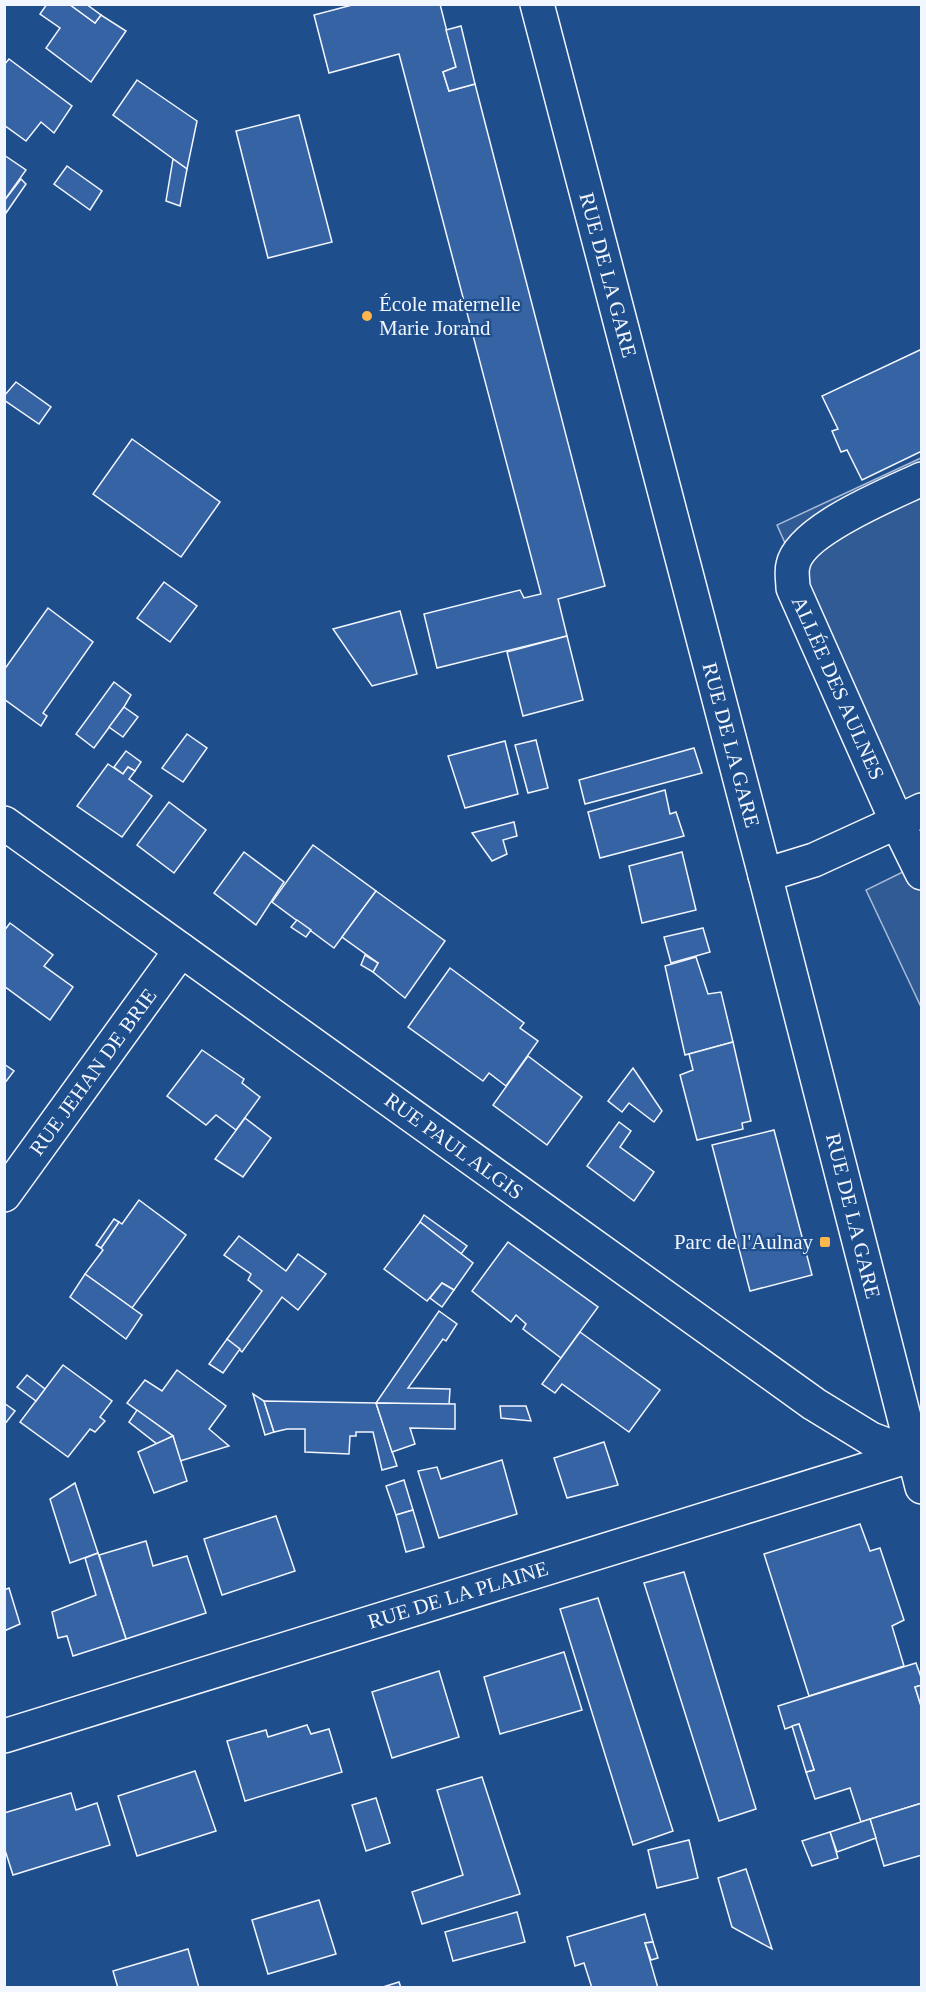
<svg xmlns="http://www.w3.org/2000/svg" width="926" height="1992" viewBox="0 0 926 1992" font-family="'Times New Roman',serif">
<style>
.parking{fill:#305b95;stroke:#a8bbd7;stroke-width:1.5}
.building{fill:#3563a3;stroke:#f2f6ff;stroke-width:1.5}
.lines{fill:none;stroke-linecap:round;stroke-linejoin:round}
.minor-casing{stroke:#f2f6ff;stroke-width:36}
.minor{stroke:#1f4e8c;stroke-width:33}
.poi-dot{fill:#ffb74d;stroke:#1f4e8c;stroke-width:2}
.labels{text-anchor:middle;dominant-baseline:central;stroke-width:4.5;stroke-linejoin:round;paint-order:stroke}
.street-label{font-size:21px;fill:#f2f6ff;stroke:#1f4e8c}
.poi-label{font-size:21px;fill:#f2f6ff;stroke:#1f4e8c;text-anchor:start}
</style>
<rect width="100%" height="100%" fill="#1f4e8c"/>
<g class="parking">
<path d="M921 458 922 825 913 830 777 525Z"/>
<path d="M921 863V1007L866 890Z"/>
</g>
<g class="building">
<path d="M47 4H69L95 23 101 15 126 31 91 82 46 48 60 28 40 14Z"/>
<path d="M69 4H86L101 15 95 23Z"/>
<path d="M356 4H440L456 67 443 72 449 91 475 84 605 586 558 599 567 636 437 668 424 614 520 590 524 598 541 594 399 54 329 73 314 15Z"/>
<path d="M461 26 475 84 449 91 443 72 456 67 446 30Z"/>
<path d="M9 59 72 106 54 133 41 122 26 141 4 125V65Z"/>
<path d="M137 80 197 121 187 169 113 115Z"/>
<path d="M299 115 332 242 268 258 236 131Z"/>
<path d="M4 155 26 170 4 201Z"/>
<path d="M173 159 187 169 180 206 166 201Z"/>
<path d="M67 166 102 191 90 210 54 184Z"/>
<path d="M21 179 26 184 6 213 4 201Z"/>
<path d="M922 349V451L862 480 847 450 841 452 832 431 838 429 822 396Z"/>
<path d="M16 382 51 407 39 424 4 400V396Z"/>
<path d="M132 439 220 502 181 557 93 494Z"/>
<path d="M164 582 197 606 170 642 137 618Z"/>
<path d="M48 608 93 642 43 713 47 716 41 726 4 699V670Z"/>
<path d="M400 611 417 674 372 686 333 629Z"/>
<path d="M567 636 583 700 523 716 507 652Z"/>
<path d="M114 682 131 695 124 707 94 748 76 734Z"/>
<path d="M124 707 138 717 123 737 109 727Z"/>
<path d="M187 734 207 748 183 782 162 768Z"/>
<path d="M536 740 548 788 528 793 515 745Z"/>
<path d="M505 741 518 794 465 808 448 756Z"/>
<path d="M694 748 702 773 585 804 579 780Z"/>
<path d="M126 751 141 762 135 771 128 767 123 774 114 767Z"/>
<path d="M108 764 123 774 128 767 135 771 129 779 152 796 122 837 77 806Z"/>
<path d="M665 790 670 814 676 812 684 836 600 858 588 812Z"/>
<path d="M169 802 206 830 174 873 137 845Z"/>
<path d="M514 822 517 836 503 840 507 854 492 861 472 833Z"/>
<path d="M313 845 376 891 334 948 272 902Z"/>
<path d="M244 852 284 882 256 925 214 893Z"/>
<path d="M682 852 696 910 642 923 629 866Z"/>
<path d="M376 891 445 941 405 998 373 972 378 963 342 937Z"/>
<path d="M297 920 311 930 306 937 291 927Z"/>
<path d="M10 923 53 955 44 966 73 987 50 1020 4 986V931Z"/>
<path d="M703 928 710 952 671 963 664 937Z"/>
<path d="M365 955 378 963 373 972 361 965Z"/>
<path d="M696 957 708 994 721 992 733 1042 685 1055 665 966Z"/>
<path d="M450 968 524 1023 520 1028 538 1041 506 1086 489 1073 483 1081 408 1027Z"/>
<path d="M733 1042 751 1121 742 1123 743 1129 697 1140 680 1075 693 1070 689 1054Z"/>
<path d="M202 1050 244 1079 242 1083 260 1097 236 1130 216 1115 206 1125 167 1096Z"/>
<path d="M528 1056 582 1097 547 1145 493 1105Z"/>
<path d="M4 1064 14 1071 4 1084Z"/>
<path d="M633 1068 662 1111 654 1122 629 1103 622 1112 608 1101Z"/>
<path d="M245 1118 271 1138 243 1177 215 1159Z"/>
<path d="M619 1122 631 1131 620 1147 654 1172 634 1201 587 1166Z"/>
<path d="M774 1130 812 1275 750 1291 712 1145Z"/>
<path d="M139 1200 186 1235 132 1308 85 1274 103 1250 101 1248 119 1222 122 1224Z"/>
<path d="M424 1215 467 1246 461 1254 420 1222Z"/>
<path d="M114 1219 119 1222 101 1248 96 1245Z"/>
<path d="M420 1222 473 1263 454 1290 442 1283 427 1301 384 1269Z"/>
<path d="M239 1236 286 1271 298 1254 326 1274 298 1310 282 1297 242 1352 227 1339 262 1291 248 1280 251 1274 224 1255Z"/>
<path d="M508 1242 598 1307 561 1358 523 1329 526 1324 516 1315 511 1322 472 1291Z"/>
<path d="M85 1274 142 1315 126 1339 70 1297Z"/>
<path d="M442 1283 454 1290 442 1307 430 1298Z"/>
<path d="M439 1311 457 1324 446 1341 443 1339 408 1388 450 1389 449 1405 376 1403Z"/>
<path d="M580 1332 660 1390 629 1432 562 1384 555 1393 542 1384Z"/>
<path d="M227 1339 240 1349 223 1373 209 1364Z"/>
<path d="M63 1365 112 1401 100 1417 105 1421 95 1432 90 1429 68 1457 20 1422Z"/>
<path d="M177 1370 226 1406 209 1429 229 1446 180 1461 173 1436 127 1403 145 1380 162 1391Z"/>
<path d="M27 1375 45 1389 36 1401 17 1387Z"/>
<path d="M253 1394 264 1401 274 1432 265 1435Z"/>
<path d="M264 1401 376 1403 397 1466 382 1470 373 1432H356V1436H350L349 1454 305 1452V1429H287L274 1432Z"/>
<path d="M4 1403 15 1411 4 1425Z"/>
<path d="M376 1403 455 1404V1429L410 1428 415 1444 392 1452Z"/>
<path d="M500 1406H526L531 1421 501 1418Z"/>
<path d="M137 1410 173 1436 157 1444 129 1422Z"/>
<path d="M173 1436 187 1481 154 1493 138 1452Z"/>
<path d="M604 1442 618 1485 567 1498 554 1458Z"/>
<path d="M502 1460 517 1514 439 1538 418 1471 437 1467 441 1479Z"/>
<path d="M404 1480 413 1510 396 1515 386 1486Z"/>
<path d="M75 1483 98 1553 70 1563 50 1499Z"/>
<path d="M413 1510 424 1547 406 1552 396 1515Z"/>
<path d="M276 1516 295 1571 222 1595 204 1539Z"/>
<path d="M860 1524 870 1551 880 1548 904 1620 892 1626 904 1666 809 1696 764 1554Z"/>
<path d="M146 1541 153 1566 187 1556 206 1613 126 1639 99 1555Z"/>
<path d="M98 1553 126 1639 73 1656 67 1636 58 1638 52 1612 96 1595 85 1558Z"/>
<path d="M684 1572 756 1809 719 1821 644 1583Z"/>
<path d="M9 1588 20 1624 4 1631V1590Z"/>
<path d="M598 1598 673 1831 633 1845 560 1609Z"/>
<path d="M564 1652 582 1710 500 1734 484 1677Z"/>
<path d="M916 1663 922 1680V1685L915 1687 922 1709V1803L861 1822 850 1788 815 1799 806 1772 814 1770 799 1724 785 1729 778 1706Z"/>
<path d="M439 1671 459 1737 392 1758 372 1692Z"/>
<path d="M922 1685V1709L915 1687Z"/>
<path d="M799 1724 814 1770 806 1772 792 1726Z"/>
<path d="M307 1725 311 1734 329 1729 342 1772 245 1801 227 1741 266 1730 268 1737Z"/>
<path d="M195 1771 216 1831 137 1856 118 1796Z"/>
<path d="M482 1777 520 1894 422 1924 412 1892 463 1875 437 1790Z"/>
<path d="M71 1793 76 1810 97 1803 110 1845 13 1875 4 1847V1813Z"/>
<path d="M376 1798 390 1843 366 1851 352 1805Z"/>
<path d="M922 1803V1855L884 1866 870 1819Z"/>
<path d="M870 1819 876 1838 837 1852 830 1832Z"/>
<path d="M830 1832 838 1858 812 1866 802 1841Z"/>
<path d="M689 1840 698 1878 657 1888 648 1850Z"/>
<path d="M746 1869 772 1949 732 1927 718 1878Z"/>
<path d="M319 1900 336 1954 268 1974 252 1920Z"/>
<path d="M517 1912 525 1942 453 1961 445 1932Z"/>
<path d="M645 1914 653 1942 645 1943 658 1988H592L584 1963 575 1966 567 1937Z"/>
<path d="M653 1942 658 1958 651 1960 645 1943Z"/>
<path d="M188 1949 199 1988H118L113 1971Z"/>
<path d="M399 1982 401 1988 383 1987Z"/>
</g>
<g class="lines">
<defs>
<g id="minor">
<path d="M537 4 765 875 922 1487"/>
<path d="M922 479C890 494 800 530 793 565 791 572 793 581 793 588L897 822 922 810"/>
<path d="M4 823 814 1404 871 1439 913 1455"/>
<path d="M765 875 814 860 897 822 922 873"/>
<path d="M4 1195 181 950"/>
<path d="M4 1736 913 1455"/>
</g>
</defs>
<use href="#minor" class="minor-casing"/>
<use href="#minor" class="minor"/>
</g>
<g class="poi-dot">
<circle cx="367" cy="316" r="6"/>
<rect x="819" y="1236" width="12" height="12" rx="3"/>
</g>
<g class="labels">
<g class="street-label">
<text transform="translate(608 275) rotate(75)">RUE DE LA GARE</text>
<text transform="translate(838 688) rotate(66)">ALLÉE DES AULNES</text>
<text transform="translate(731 745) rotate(75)">RUE DE LA GARE</text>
<text transform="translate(93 1072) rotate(-54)">RUE JEHAN DE BRIE</text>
<text transform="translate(454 1146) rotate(36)">RUE PAUL ALGIS</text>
<text transform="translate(853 1216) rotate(76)">RUE DE LA GARE</text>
<text transform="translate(458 1595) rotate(-17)">RUE DE LA PLAINE</text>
</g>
<g class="poi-label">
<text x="379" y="304">École maternelle<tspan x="379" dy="24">Marie Jorand</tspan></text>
<text x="813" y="1242" text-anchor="end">Parc de l'Aulnay</text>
</g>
</g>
<rect width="926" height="1992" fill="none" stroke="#f2f6ff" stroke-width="12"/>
</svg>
